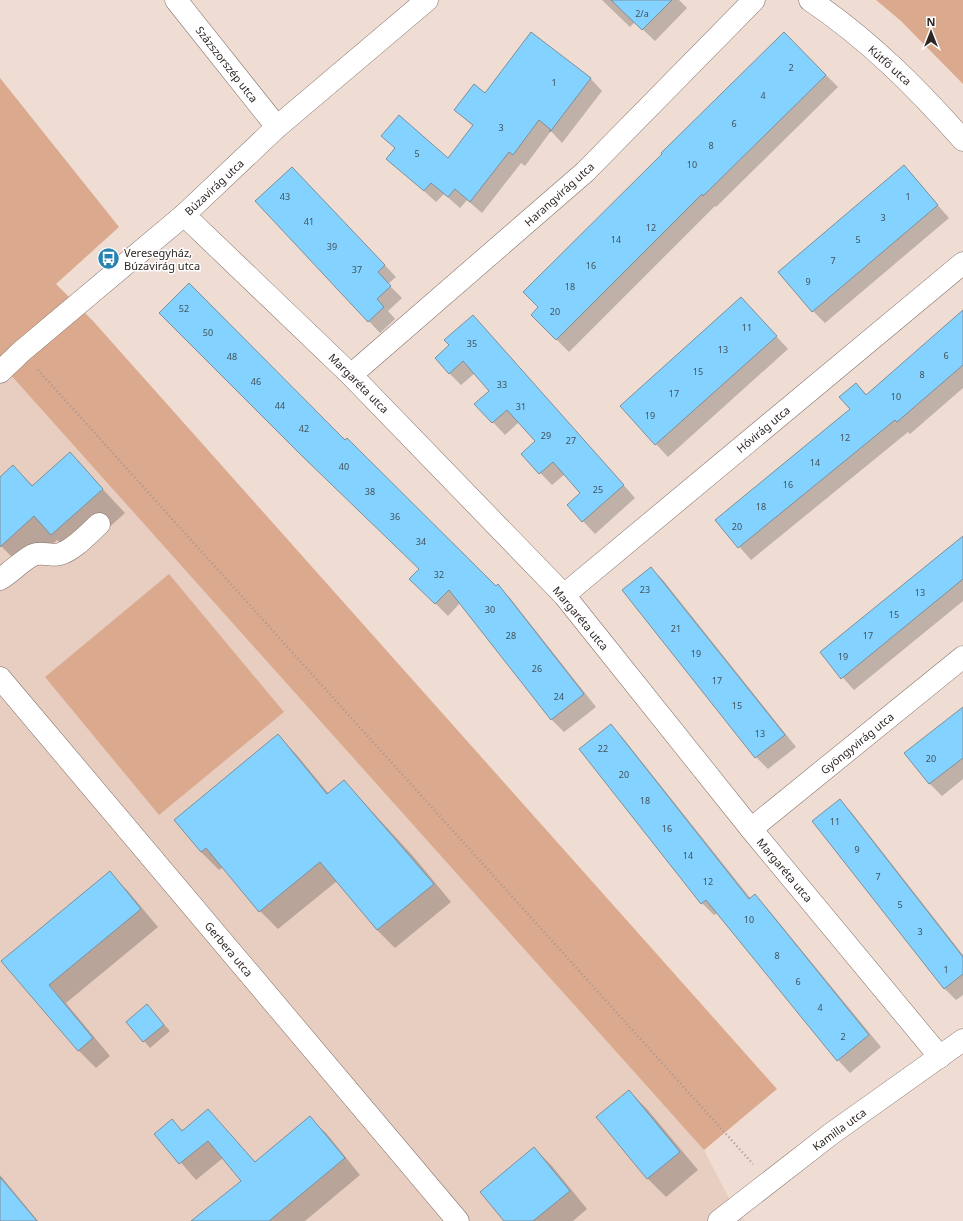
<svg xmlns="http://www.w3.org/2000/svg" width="963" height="1221" viewBox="0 0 963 1221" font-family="'Noto Sans',sans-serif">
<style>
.built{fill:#e8cec1}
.green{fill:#dba98e}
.shadow{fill:#0003}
.building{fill:#83d2ff;stroke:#7e8f99}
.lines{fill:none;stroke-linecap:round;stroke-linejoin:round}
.minor-casing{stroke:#817068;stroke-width:23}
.path{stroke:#a59790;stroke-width:2.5;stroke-dasharray:1 3;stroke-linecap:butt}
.minor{stroke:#fff;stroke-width:22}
.labels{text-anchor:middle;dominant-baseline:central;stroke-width:3;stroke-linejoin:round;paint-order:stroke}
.number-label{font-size:9px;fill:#43525b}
.street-label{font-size:11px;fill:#2e2724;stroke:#fff}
.poi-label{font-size:11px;fill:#2e2724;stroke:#fff;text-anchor:start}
</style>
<rect width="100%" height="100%" fill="#efdcd3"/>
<path class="built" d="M0 363 704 1150 734 1208 745 1221H0Z"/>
<g class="green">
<path d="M876 0H963V84L901 21Z"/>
<path d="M0 78 119 227 56 284 93 321 777 1089 704 1150 0 363Z"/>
<path d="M169 574 284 712 159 815 45 677Z"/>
</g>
<g class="shadow">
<path d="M602 0H679L687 8 655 41 635 22 630 27Z"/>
<path d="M784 33 838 87 716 207 715 206 569 352 532 315 663 154Z"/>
<path d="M531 34 591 79 602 91 562 143 551 131 525 166 521 163 482 213 467 200 460 208 444 194 436 202 388 158 448 159 473 126 455 110 485 94Z"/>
<path d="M904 167 949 218 825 323 813 311Z"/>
<path d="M292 168 396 277 388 284 402 298 388 311 395 319 380 333 257 201Z"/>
<path d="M741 298 788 349 668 457 621 406Z"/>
<path d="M963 311V388L910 434 908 432 751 560 716 520 851 409 856 384 867 395Z"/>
<path d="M485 329 635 498 595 534 568 505 581 493 565 474 552 485 522 454 536 442 519 422 505 435 476 404 490 391 475 373 461 385 449 373Z"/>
<path d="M345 441 496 587 498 586 510 598 596 707 564 732 551 719 460 603 448 616 411 579 420 569Z"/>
<path d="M70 454 125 513 75 558 57 540 24 569 0 545V478L13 466 33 486Z"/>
<path d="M963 539V601L854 690 821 653Z"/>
<path d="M651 568 663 580 796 747 768 769 756 757 623 590Z"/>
<path d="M963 708V779L942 796 930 784 906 753Z"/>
<path d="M610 726 623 738 751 899 755 896 767 908 881 1047 850 1073 838 1060 717 913 714 915 702 903Z"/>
<path d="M278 735 296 754 329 794 344 781 413 856 451 902 395 948 377 930 337 881 278 929 260 911 223 867 219 870 201 852 175 820Z"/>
<path d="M840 801 852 813 963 955V995L956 1000 944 988Z"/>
<path d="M109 873 127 890 158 927 66 1003 110 1056 96 1068 78 1050 3 961Z"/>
<path d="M153 1012 170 1031 150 1048 128 1022Z"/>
<path d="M629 1091 647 1109 698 1170 666 1197 648 1179 597 1117Z"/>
<path d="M208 1111 256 1163 310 1118 327 1134 360 1175 305 1221H212L242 1182 223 1158 196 1180 156 1134 172 1121 183 1131Z"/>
<path d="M534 1148 552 1166 587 1209 573 1221H506Z"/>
<path d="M0 1175 38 1221H0Z"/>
</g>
<g class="building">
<path d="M611 0H672L642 30Z"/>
<path d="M531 32 591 78 550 132V129L539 120 513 155 509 152 470 202 455 189 448 197 431 183 424 191 386 159 395 148 381 136 399 115 448 158 473 125 454 110 474 84 485 93Z"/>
<path d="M784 32 826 75 703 196 702 194 556 340 531 315 538 307 523 292 662 154 661 153Z"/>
<path d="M904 165 938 205 812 312 778 272Z"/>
<path d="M292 167 385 265 378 272 391 286 377 299 384 307 368 322 255 201Z"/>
<path d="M189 283 345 440 347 438 496 586 498 584 584 694 551 720 449 590 435 604 409 579 419 569 300 454 159 313Z"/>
<path d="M741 297 777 336 655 445 620 406Z"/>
<path d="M963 310V365L897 422 895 420 738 548 715 520 850 409 839 397 856 383 866 395Z"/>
<path d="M473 315 624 485 582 522 567 505 580 493 553 462 539 474 521 454 535 441 507 410 492 423 474 404 489 391 463 361 449 374 435 358 449 345 444 340Z"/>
<path d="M70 452 103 489 51 535 34 516 0 547V477L13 465 32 486Z"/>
<path d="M963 536V579L841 679 820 652Z"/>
<path d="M651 567 785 735 755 758 622 590Z"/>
<path d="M963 707V758L929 784 904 753Z"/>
<path d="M611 724 749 899 755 894 869 1035 837 1061 706 900 701 904 579 749Z"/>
<path d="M278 734 327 794 344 780 434 884 377 930 320 862 259 912 206 848 201 852 174 820Z"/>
<path d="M840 799 963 957V974L944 989 812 821Z"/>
<path d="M110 871 141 909 49 985 93 1038 78 1051 1 961Z"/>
<path d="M147 1004 164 1025 143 1042 126 1022Z"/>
<path d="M629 1090 680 1152 647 1179 596 1117Z"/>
<path d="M208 1109 255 1162 310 1116 345 1158 269 1221H191L241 1181 208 1141 179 1164 154 1134 172 1119 182 1131Z"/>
<path d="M534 1147 570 1191 533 1221H504L480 1192Z"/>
<path d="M0 1177 37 1221H0Z"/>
</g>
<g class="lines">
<defs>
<g id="minor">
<path d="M176 0 277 127"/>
<path d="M810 0C868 39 917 88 963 140"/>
<path d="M184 215 351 375 564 595 751 829 940 1057"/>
<path d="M0 372 22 351 184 215 277 127 427 0"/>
<path d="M351 375 585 172 754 0"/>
<path d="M0 579C12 572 21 561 33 555 42 551 50 557 60 554 74 550 88 534 99 524"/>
<path d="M564 595 963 263"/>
<path d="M0 678 458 1221"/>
<path d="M751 829 963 657"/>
<path d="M719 1221 831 1134 963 1040"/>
</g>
</defs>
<use href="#minor" class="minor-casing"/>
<path class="path" d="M38 370 753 1164"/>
<use href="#minor" class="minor"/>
</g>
<defs>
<symbol id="bus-disc" viewBox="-11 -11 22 22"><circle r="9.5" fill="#2783b0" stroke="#fff"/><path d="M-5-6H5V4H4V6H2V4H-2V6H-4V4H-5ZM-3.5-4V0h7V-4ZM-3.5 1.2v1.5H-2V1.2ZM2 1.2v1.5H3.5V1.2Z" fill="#fff"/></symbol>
</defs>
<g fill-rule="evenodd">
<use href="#bus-disc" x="96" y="246" width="25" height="25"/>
</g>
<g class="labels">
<g class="number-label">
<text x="642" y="13">2/a</text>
<text x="791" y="67">2</text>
<text x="554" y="82">1</text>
<text x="763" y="95">4</text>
<text x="734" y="123">6</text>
<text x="501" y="127">3</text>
<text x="711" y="145">8</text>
<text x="417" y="153">5</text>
<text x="692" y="164">10</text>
<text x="285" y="196">43</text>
<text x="908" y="196">1</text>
<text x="883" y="217">3</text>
<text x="309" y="221">41</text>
<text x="651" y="227">12</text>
<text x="616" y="239">14</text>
<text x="858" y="239">5</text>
<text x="332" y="246">39</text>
<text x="833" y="260">7</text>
<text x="591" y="265">16</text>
<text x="357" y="269">37</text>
<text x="808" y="281">9</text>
<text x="570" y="286">18</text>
<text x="184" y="308">52</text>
<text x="555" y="311">20</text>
<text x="747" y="327">11</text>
<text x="208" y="332">50</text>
<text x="472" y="343">35</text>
<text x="723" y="349">13</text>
<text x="946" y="355">6</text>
<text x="232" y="356">48</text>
<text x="698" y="371">15</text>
<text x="922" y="374">8</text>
<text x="256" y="381">46</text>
<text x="502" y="384">33</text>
<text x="674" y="393">17</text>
<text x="896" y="396">10</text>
<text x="280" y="405">44</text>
<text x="521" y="406">31</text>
<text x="650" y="415">19</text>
<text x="304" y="428">42</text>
<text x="546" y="435">29</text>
<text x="845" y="437">12</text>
<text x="571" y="440">27</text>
<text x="815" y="462">14</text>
<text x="344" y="466">40</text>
<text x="788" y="484">16</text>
<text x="598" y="489">25</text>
<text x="370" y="491">38</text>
<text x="761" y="506">18</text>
<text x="395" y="516">36</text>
<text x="737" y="526">20</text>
<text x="421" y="541">34</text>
<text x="439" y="574">32</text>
<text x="645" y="589">23</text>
<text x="920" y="592">13</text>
<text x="490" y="609">30</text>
<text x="894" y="614">15</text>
<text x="676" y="628">21</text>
<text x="511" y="635">28</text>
<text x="868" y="635">17</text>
<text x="696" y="653">19</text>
<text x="843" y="656">19</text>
<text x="537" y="668">26</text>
<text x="717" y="680">17</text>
<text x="559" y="696">24</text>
<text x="737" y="705">15</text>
<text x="760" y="733">13</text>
<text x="603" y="748">22</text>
<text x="931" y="758">20</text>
<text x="624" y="774">20</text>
<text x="645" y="800">18</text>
<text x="835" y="821">11</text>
<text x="667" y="828">16</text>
<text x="857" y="849">9</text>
<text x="688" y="855">14</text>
<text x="878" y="876">7</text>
<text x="708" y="881">12</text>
<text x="900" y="904">5</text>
<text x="749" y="919">10</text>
<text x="920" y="931">3</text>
<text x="777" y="955">8</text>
<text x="946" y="969">1</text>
<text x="798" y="981">6</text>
<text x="820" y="1007">4</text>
<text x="843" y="1036">2</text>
</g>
<g class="street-label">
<text transform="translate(227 64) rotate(52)">Százszorszép utca</text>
<text transform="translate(890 65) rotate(42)">Kútfő utca</text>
<text transform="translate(214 187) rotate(-43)">Búzavirág utca</text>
<text transform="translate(559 194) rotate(-42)">Harangvirág utca</text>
<text transform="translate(359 383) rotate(45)">Margaréta utca</text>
<text transform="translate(763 429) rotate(-40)">Hóvirág utca</text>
<text transform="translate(581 618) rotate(50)">Margaréta utca</text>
<text transform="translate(857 743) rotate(-39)">Gyöngyvirág utca</text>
<text transform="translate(785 870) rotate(50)">Margaréta utca</text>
<text transform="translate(229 949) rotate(50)">Gerbera utca</text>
<text transform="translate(839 1129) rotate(-36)">Kamilla utca</text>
</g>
<g class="poi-label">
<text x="124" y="252">Veresegyház,<tspan x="124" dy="13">Búzavirág utca</tspan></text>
</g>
</g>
<g transform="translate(931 32)" stroke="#ffffff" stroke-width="3" paint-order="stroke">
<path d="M0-3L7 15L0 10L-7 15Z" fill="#2e2724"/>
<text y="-6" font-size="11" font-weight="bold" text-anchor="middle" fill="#2e2724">N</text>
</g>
</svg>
